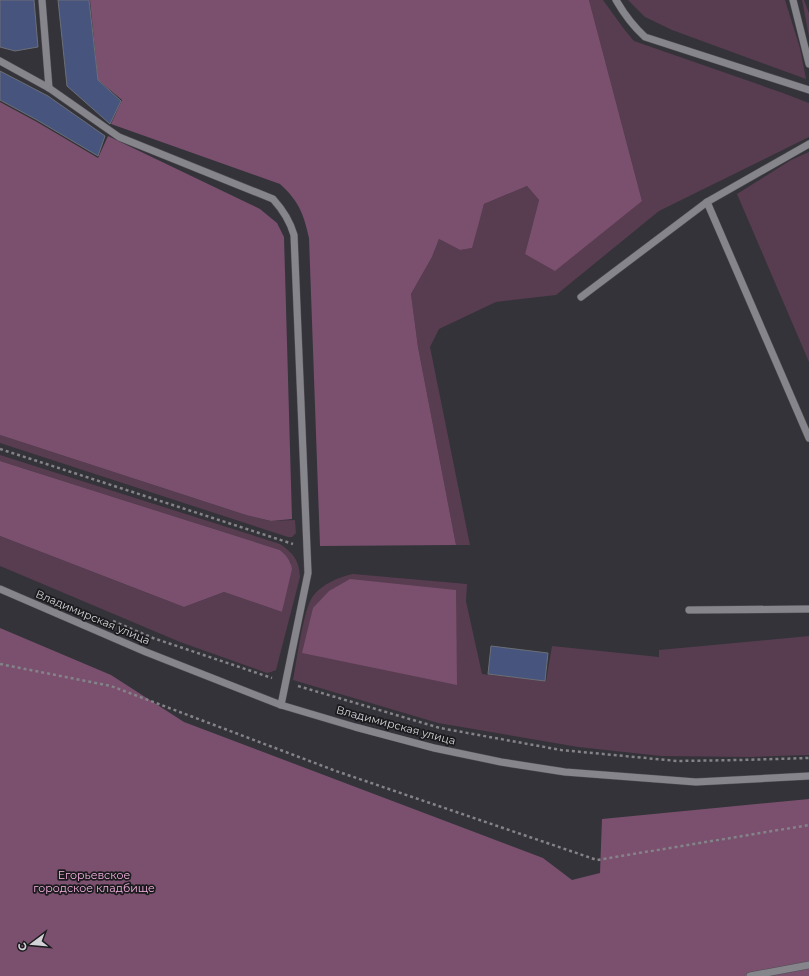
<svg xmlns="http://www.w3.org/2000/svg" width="809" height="976" viewBox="0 0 809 976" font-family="Montserrat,sans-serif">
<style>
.green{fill:#583c50}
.forest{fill:#7a506e}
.building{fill:#47557e;stroke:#6c6f76}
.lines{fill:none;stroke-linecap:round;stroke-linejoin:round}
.minor-casing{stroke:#4f4e53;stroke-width:8}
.path{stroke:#838388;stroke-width:2.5;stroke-dasharray:3 3;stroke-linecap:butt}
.minor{stroke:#86858c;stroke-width:7}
.labels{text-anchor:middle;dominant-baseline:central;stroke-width:3.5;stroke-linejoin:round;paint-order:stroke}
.street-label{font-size:11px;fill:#d3d3d7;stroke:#1b1b1e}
.park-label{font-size:11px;fill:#f6b2e2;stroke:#1b1b1e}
</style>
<rect width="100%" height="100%" fill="#333339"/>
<g class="green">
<path d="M589 0H603L624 29 634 41 783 93 809 103V137L659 211 556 295 496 302 439 329 430 347 470 545H456L418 347 411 294 432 257 439 239 460 250 471 248 484 204 527 186 539 200 525 254 642 201Z"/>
<path d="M628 0H785L800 48 806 79 672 30 645 17Z"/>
<path d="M802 0H804L809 13V37Z"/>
<path d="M809 152V362L737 194 791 160Z"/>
<path d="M0 435 246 515 270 521 295 520 296 533 292 537H288L0 443Z"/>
<path d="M0 455 280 544C294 554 299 560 300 577L276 670 271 672 267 673 180 642 0 566V536L184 607 224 592 282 612 291 563 284 554 280 550 0 461Z"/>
<path d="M353 574 467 584 466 601 482 674 546 681 552 646 659 657V650L809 636V755L750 757 661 756 578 747 438 723 293 680C297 660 303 610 313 596 322 584 339 577 353 574Z"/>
</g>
<g class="forest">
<path d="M90 0H589L642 201 555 271 525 254 539 200 527 186 484 204 472 248 460 250 439 239 432 257 411 294 418 347 456 545 320 546 309 238C304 215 299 201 280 184L111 124 122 100 98 80Z"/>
<path d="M0 102 37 122 98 158 108 136 260 209 277 223 284 237 292 519 271 521 246 515 0 435Z"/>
<path d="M0 461 280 550C286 555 291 561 292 569L282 612 224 592 184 607 0 536Z"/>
<path d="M350 579 456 590 457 685 302 653 313 608 329 591Z"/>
<path d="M0 628 111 675 184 722 543 858 572 880 600 873 602 819 809 799V976H0Z"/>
</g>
<g class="building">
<path d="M0 0H34L38 47 15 51 0 47Z"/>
<path d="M58 0H89L98 80 121 101 110 124 67 86Z"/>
<path d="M0 71 48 96 105 136 98 156 37 120 0 100Z"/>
<path d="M491 646 548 653 545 681 488 674Z"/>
</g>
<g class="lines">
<defs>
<g id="minor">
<path d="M42 0 49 88"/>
<path d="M616 0C624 14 633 26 645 37L809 90"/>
<path d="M793 0 809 64"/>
<path d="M0 61 49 88 119 137 273 199C283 210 290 221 294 235L308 573 281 705"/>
<path d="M707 202 809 438"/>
<path d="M581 297 707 202 809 144"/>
<path d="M0 589 146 652 281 705 355 727 434 748 501 762 565 772 696 782 809 776"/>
<path d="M689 610 809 609"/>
<path d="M750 976 809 965"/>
</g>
</defs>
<use href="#minor" class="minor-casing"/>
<g class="path">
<path d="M0 449 293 544"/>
<path d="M113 621 153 638 272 678"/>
<path d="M0 664 111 686 336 771 597 860 809 825"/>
<path d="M298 686 440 728 561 750 677 761 741 760 809 758"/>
</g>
<use href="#minor" class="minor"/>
</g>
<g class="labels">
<g class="street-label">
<text transform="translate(93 617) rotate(23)">Владимирская улица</text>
<text transform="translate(396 725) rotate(15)">Владимирская улица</text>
</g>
<g class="park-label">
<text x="94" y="875">Егорьевское<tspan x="94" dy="13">городское кладбище</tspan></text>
</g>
</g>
<g transform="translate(32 944) rotate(254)" stroke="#1b1b1e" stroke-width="3" paint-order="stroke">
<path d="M0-3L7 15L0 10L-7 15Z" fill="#d3d3d7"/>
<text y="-6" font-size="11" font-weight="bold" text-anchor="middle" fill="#d3d3d7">С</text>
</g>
</svg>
